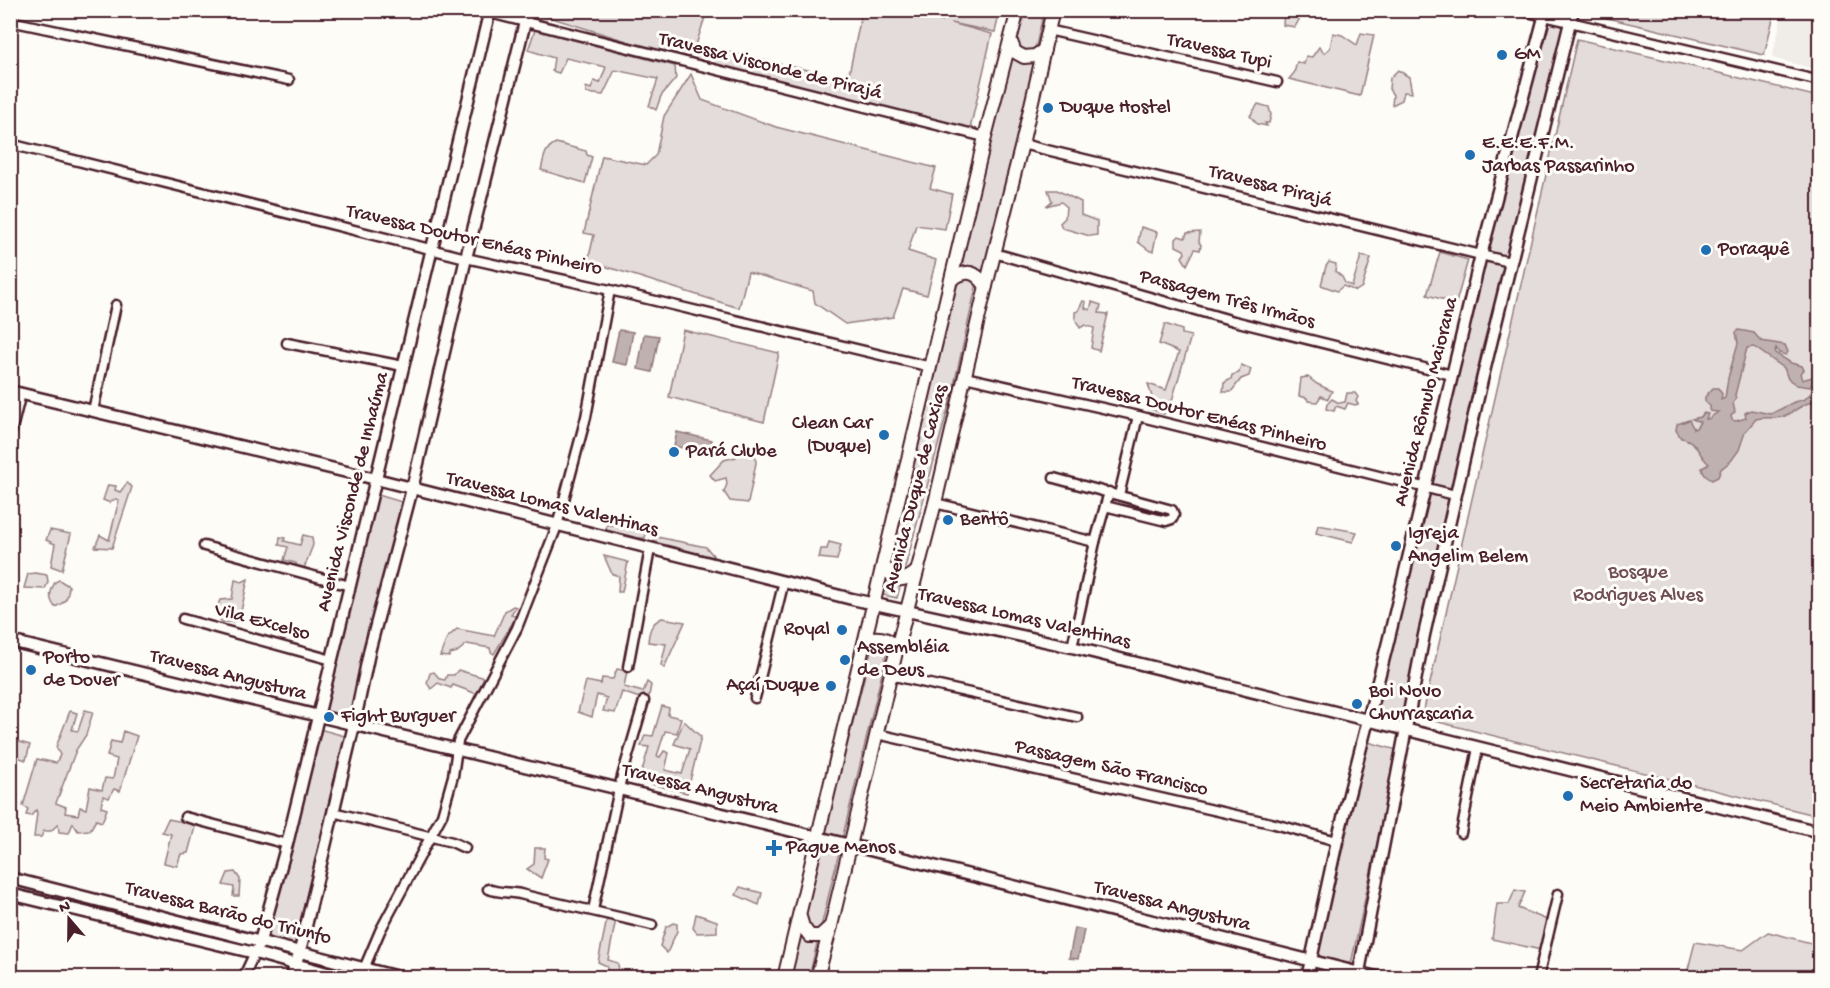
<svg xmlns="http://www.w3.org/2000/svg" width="1830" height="988" viewBox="0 0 1830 988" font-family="'Gochi Hand',sans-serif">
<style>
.built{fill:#f0ece8}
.green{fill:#e3dcda;stroke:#967e82;stroke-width:1.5}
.water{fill:#c0b1b1;stroke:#91777b;stroke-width:1.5}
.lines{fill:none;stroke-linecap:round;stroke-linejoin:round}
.minor-casing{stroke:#4a1f2b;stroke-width:13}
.tertiary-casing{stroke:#4a1f2b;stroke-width:15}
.secondary-casing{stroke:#4a1f2b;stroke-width:16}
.minor{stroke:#fdfcf7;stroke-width:8}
.tertiary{stroke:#fdfcf7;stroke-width:10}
.secondary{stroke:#fdfcf7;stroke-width:12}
.poi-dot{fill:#1f6fb2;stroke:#fdfcf7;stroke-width:2}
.labels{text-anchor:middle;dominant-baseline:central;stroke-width:6;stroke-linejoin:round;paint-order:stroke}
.street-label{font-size:20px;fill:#4a1f2b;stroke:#fdfcf7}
.poi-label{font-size:20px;fill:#4a1f2b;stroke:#fdfcf7;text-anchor:start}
.park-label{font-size:20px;fill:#704e57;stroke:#fdfcf7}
</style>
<rect width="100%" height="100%" fill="#fdfcf7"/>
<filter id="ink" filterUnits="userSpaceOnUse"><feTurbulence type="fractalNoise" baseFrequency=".0167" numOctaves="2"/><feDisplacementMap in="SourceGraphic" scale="12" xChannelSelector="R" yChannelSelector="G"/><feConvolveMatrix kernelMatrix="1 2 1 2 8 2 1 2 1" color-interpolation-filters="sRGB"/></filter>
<g filter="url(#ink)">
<path class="built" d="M1783 11H1819V70L1772 58Z"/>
<g class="green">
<path d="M542 10 707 11 696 45 848 79 862 11H901L942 21 945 11H1000L995 32 951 23 992 34 970 129 688 60 542 15Z"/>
<path d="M1595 10H1775V11L1764 55 1594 15Z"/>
<path d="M1024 11H1044L1035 50 1029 53 1021 50 1017 42Z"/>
<path d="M1284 11H1297L1300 18 1295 27 1283 25Z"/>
<path d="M1546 20 1565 25 1518 216 1482 349 1403 722 1376 714 1374 711 1455 377Z"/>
<path d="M535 30 675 66 676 78 661 96 656 110 649 106 658 79 615 70 603 95 586 93V87L591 89 594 81 600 83 606 67 566 58 559 73 552 71 554 58 528 50Z"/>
<path d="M1333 33 1342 35 1357 45 1361 33 1374 35 1360 96 1289 79 1294 73 1297 62 1304 64 1306 56 1312 57 1319 47 1324 53 1330 48Z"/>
<path d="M1577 39 1819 97V816L1422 718Z"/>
<path d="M1013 54 1038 59 983 276 959 270Z"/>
<path d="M1398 70 1409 77 1412 93 1404 92 1402 100 1392 105 1393 95 1389 89 1390 78Z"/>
<path d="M691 74 702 100 776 127 936 168 930 188 952 194 945 229 916 225 908 251 936 260 927 295 903 289 893 317 845 324 815 303 813 291 748 272 739 308 588 261 594 235 584 233 602 156 646 165 656 155 664 116Z"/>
<path d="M1258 104 1269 107 1271 115 1269 123H1265L1267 126 1257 124 1250 116Z"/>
<path d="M556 143 586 151 587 155 592 157 585 183 541 170C544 159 544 148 556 143Z"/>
<path d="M1048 190H1057L1081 202V215L1097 221V235L1090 236 1062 228 1060 223 1065 218 1066 206 1061 202 1046 206 1052 201Z"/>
<path d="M1141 227 1157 232 1153 251H1150L1138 242Z"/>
<path d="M1200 232 1199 242 1201 245 1200 250 1195 249 1187 265 1182 257 1185 253 1184 250 1176 246V239L1179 236 1185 238 1187 233Z"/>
<path d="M1440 252 1468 260 1456 303 1427 295Z"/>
<path d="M1361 256 1371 258 1362 287 1356 291 1343 286 1337 291 1321 285 1326 266 1329 262 1336 264 1335 271 1342 277 1345 283 1352 286Z"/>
<path d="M966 275 977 283 952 394 897 598 883 595 910 473 958 282Z"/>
<path d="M1083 301 1086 302 1085 308 1090 310 1092 302 1101 305 1099 313 1108 314 1099 351 1091 348 1094 328 1085 325 1080 328 1075 318V312L1078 311Z"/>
<path d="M1165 324 1182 330V334L1191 336 1171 404 1164 414 1148 408 1152 397 1148 384 1166 390 1179 352 1159 344Z"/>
<path d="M683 330 779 353 764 422 669 397Z"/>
<path d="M1241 365 1251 369 1249 376 1241 379 1231 392H1223L1224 383 1231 379 1232 375 1239 373Z"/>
<path d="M1308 377 1317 384 1332 391 1328 399 1321 396 1317 402 1308 401 1307 398 1299 396 1301 378Z"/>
<path d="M1347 393H1355L1358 397 1356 401 1358 404 1355 405 1348 403 1345 409 1336 406 1334 411 1326 409 1327 404 1332 399 1339 403 1345 402Z"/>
<path d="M740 446 755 449 756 463 748 503 730 501 724 492 727 484 726 478 715 481 710 475 724 460 736 457Z"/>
<path d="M127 483 132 487 112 548 95 547 100 535 109 540 119 500 115 499 110 503 103 500 108 485 116 486 115 490 120 492Z"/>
<path d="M375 494 405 503 353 720 322 712Z"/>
<path d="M607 524 646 533 645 538H637L633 542 605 535Z"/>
<path d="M1318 525 1357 532 1353 542 1316 533Z"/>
<path d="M50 530 71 534 62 570 51 566 55 544 46 540Z"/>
<path d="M303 535 312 537 313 545 303 571 298 570 296 563 284 560 288 547 279 545 280 537 285 538 284 541 300 545Z"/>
<path d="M657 537 706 547 713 555 711 559 655 548 653 543Z"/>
<path d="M829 542 841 545 837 560 819 558 821 549H827Z"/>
<path d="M604 556 628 562 622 592H618L619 576 612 574Z"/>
<path d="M35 573 47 575 48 582 45 589 24 588 28 574Z"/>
<path d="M248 579 240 616 233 622H222L215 613 220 600 232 599 235 580 242 582Z"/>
<path d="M59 580 69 586C68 598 66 602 55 607 48 598 50 592 55 582Z"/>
<path d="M513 606 516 607 511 614 516 617 494 654 491 652 490 648 467 644 457 652 450 654 449 657 440 656 447 638 457 629 494 636 505 611Z"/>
<path d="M662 618 685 622 664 668 661 665 666 644 648 642C649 631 651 623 662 618Z"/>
<path d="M873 643 888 645 883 669 809 977 788 978Z"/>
<path d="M617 669 627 671 624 687 643 692 647 682 651 685 648 701 622 692 615 713 603 711 607 698 597 695 592 717 578 712 586 681 601 684 602 678 613 679Z"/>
<path d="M458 670 485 678 477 694 453 685 451 688 438 683 431 689 427 683 430 673 434 672 440 679 445 680 447 675H454Z"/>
<path d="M662 706 669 708 668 715 681 718 677 733 665 731 657 756 660 757 664 751 669 753 665 770 682 774 690 749 674 744 684 721 701 737 687 793 639 781 649 747 641 746 645 735 653 736Z"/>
<path d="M85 710 93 712 86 735 76 750 56 803 66 807 65 813 78 815 80 807 86 809 90 787 102 790 105 778 113 779 117 759 107 756 111 741 120 743 123 731 137 736 120 791 114 789 109 798 103 796 101 807 107 809 102 822 96 820 90 830 78 831 73 823 69 833 59 832 58 824 51 831H44L41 837H34L37 813 36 810 31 816 26 815 28 809 23 806 37 759 56 763 60 755 56 747 70 711 77 713 72 730 78 731Z"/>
<path d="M319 729 345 736 294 947 264 940Z"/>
<path d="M16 741 30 745 26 760 11 755Z"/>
<path d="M1368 742 1397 750 1351 964 1317 957Z"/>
<path d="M168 819 193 824 195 827 188 853 181 854 177 866 164 863 171 834 162 832Z"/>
<path d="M535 848H545L544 858 548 859 541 878 527 869 534 864Z"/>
<path d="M235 872 240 879 239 896H233L234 887 223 885 228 873Z"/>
<path d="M740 887 762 893 759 905 736 895Z"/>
<path d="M1515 890 1525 892 1518 908 1547 920 1541 950 1492 939 1497 904H1509Z"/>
<path d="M696 914 717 921V932L697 933 693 928Z"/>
<path d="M607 919H616L608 960 618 963 619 973 616 977H607V966L598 962Z"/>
<path d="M673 923 677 924V931L667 953 660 946 666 927Z"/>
<path d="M1768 932 1819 945V977H1686L1695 942 1743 950Z"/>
<path d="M1314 967 1354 975 1353 977 1311 978Z"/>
</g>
<g class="water">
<path d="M619 330 633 332 627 365 612 362Z"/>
<path d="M1739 330 1754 333 1761 341 1785 345 1788 352 1786 355 1779 353 1776 348 1775 353 1791 363 1802 366 1804 370 1800 373 1802 380 1812 377 1815 379 1810 387 1797 385 1788 379 1784 368 1754 347 1747 348 1735 395 1736 399 1733 403 1735 412 1731 416 1732 420 1736 421 1746 418 1745 413 1751 410 1771 414 1794 402 1805 399 1811 393 1819 392V403C1806 399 1797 411 1785 416 1775 420 1766 416 1756 419L1745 432 1739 450 1731 461 1721 469 1718 477 1712 480C1707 478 1702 473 1702 468L1709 464C1698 455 1697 440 1681 438L1676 430 1677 424 1689 420 1694 429 1696 428 1700 422 1692 419 1700 417 1704 413 1708 414 1706 419H1708L1718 412 1710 411V406L1705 401V397L1713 388H1718L1722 394 1721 400 1725 398 1728 378 1738 343 1736 332Z"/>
<path d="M644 334 659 336 652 372 638 369Z"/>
<path d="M677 432 712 440 709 454 674 446Z"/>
<path d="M1075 928 1084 930 1078 959 1069 958Z"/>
</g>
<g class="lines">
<defs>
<g id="minor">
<path d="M478 10 985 137"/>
<path d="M1519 10 1820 81"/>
<path d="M10 21 289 80"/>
<path d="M1048 30 1277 82"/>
<path d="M10 144 466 258 610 290 931 367"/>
<path d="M1022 144 1510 262"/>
<path d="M994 253 1234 321 1452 375"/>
<path d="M287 343 403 366"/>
<path d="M965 377 1138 416 1455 495"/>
<path d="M93 411 116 305"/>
<path d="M10 437 21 393"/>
<path d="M1054 478 1172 510 1174 515 1172 519 1166 521 1105 506"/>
<path d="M1119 495 1138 416"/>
<path d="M935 503 1095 542"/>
<path d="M204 546 350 586"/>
<path d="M183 619 332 660"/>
<path d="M1072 647 1095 542 1109 492"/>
<path d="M628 667 650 549"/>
<path d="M890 675 1077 717"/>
<path d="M755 698 784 581"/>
<path d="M877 734 1271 823 1337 841"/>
<path d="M333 812 452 842 465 848"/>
<path d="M185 817 287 844"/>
<path d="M1461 833 1478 748"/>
<path d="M488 889C499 893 509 892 520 894 564 905 608 914 652 925"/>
<path d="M593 910 621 780 644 701"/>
<path d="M243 978 257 948"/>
<path d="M360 978 380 931 442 815 453 776 458 741 517 628 557 526 586 417 610 290"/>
<path d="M1538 978 1558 894"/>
</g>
<g id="tertiary">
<path d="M10 391 376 479 852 599 1072 647 1820 832"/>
<path d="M10 641 850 845 1380 978"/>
<path d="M10 878 402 978"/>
<path d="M10 894 255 953 345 978"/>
<path d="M259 945 287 844 490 10"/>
<path d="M1358 977 1424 635 1482 380 1573 10"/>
<path d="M291 978 300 951 354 725 370 648 412 489 466 258 528 10"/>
<path d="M1307 978 1337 841 1388 642 1481 255 1546 10"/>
</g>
<g id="secondary">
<path d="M1011 42 1015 52 1024 57 1035 56 1044 50"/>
<path d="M952 279C968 269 975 271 986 286"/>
<path d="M883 564C892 579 901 585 916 572"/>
<path d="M864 647 872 638C883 637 889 639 897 648"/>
<path d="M800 917 803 927 810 936H820L831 926"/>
<path d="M784 978 985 137 1018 10"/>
<path d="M817 978 831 926 897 648 935 503 986 286 1022 144 1053 10"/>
</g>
</defs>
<use href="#minor" class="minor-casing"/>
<use href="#tertiary" class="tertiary-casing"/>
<use href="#secondary" class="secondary-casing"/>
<use href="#minor" class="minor"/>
<use href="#tertiary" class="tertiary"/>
<use href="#secondary" class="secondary"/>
</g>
</g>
<g class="poi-dot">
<circle cx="1502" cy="55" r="6"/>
<circle cx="1048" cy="108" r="6"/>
<circle cx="1470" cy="155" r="6"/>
<circle cx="1706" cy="250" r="6"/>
<circle cx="884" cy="435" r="6"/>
<circle cx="674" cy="452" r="6"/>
<circle cx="948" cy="520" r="6"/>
<circle cx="1396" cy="546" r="6"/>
<circle cx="842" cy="630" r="6"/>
<circle cx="845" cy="660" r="6"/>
<circle cx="31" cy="670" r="6"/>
<circle cx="831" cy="686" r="6"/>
<circle cx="1357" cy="704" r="6"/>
<circle cx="329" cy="717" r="6"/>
<circle cx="1568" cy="796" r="6"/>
<path d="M771 839h6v6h6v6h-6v6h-6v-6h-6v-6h6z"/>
</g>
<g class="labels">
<g class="street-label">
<text transform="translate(1219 52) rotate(13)">Travessa Tupi</text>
<text transform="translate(770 67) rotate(14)">Travessa Visconde de Pirajá</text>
<text transform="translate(1270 187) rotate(14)">Travessa Pirajá</text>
<text transform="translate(474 241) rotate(13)">Travessa Doutor Enéas Pinheiro</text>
<text transform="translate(1227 300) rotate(15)">Passagem Três Irmãos</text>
<text transform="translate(1427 402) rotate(-76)">Avenida Rômulo Maiorana</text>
<text transform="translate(1199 415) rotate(14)">Travessa Doutor Enéas Pinheiro</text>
<text transform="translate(917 489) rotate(-76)">Avenida Duque de Caxias</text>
<text transform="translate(354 492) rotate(-76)">Avenida Visconde de Inhaúma</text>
<text transform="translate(552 505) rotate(14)">Travessa Lomas Valentinas</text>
<text transform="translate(1024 619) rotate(13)">Travessa Lomas Valentinas</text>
<text transform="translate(262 623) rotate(15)">Vila Excelso</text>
<text transform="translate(228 676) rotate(14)">Travessa Angustura</text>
<text transform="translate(1111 769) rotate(13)">Passagem São Francisco</text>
<text transform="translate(700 790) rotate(14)">Travessa Angustura</text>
<text transform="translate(1172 907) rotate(14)">Travessa Angustura</text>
<text transform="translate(228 914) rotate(14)">Travessa Barão do Triunfo</text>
</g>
<g class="poi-label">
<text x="1514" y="55">GM</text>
<text x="1060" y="108">Duque Hostel</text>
<text x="1482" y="144">E.E.E.F.M.<tspan x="1482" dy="23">Jarbas Passarinho</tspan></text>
<text x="1718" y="250">Poraquê</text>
<text x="872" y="424" text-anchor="end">Clean Car<tspan x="872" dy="23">(Duque)</tspan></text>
<text x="686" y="452">Pará Clube</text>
<text x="960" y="520">Bentô</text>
<text x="1408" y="534">Igreja<tspan x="1408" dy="23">Angelim Belem</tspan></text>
<text x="830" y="630" text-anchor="end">Royal</text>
<text x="857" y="648">Assembléia<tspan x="857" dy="23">de Deus</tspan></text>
<text x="43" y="658">Porto<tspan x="43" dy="23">de Dover</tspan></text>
<text x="819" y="686" text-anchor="end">Açaí Duque</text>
<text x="1369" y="692">Boi Novo<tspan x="1369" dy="23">Churrascaria</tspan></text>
<text x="341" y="717">Fight Burguer</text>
<text x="1580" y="784">Secretaria do<tspan x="1580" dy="23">Meio Ambiente</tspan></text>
<text x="786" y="848">Pague Menos</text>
</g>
<g class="park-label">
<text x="1638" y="573">Bosque<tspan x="1638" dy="23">Rodrigues Alves</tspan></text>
</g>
</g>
<rect width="1830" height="988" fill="none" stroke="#fdfcf7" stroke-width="36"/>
<rect x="18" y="18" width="1794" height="952" fill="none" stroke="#4a1f2b" stroke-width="2" filter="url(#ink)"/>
<g transform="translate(69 919) rotate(340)" stroke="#fdfcf7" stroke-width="4.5" paint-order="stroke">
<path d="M0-4.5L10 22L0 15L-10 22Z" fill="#4a1f2b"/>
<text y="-9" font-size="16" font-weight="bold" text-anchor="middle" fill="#4a1f2b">N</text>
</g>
</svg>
